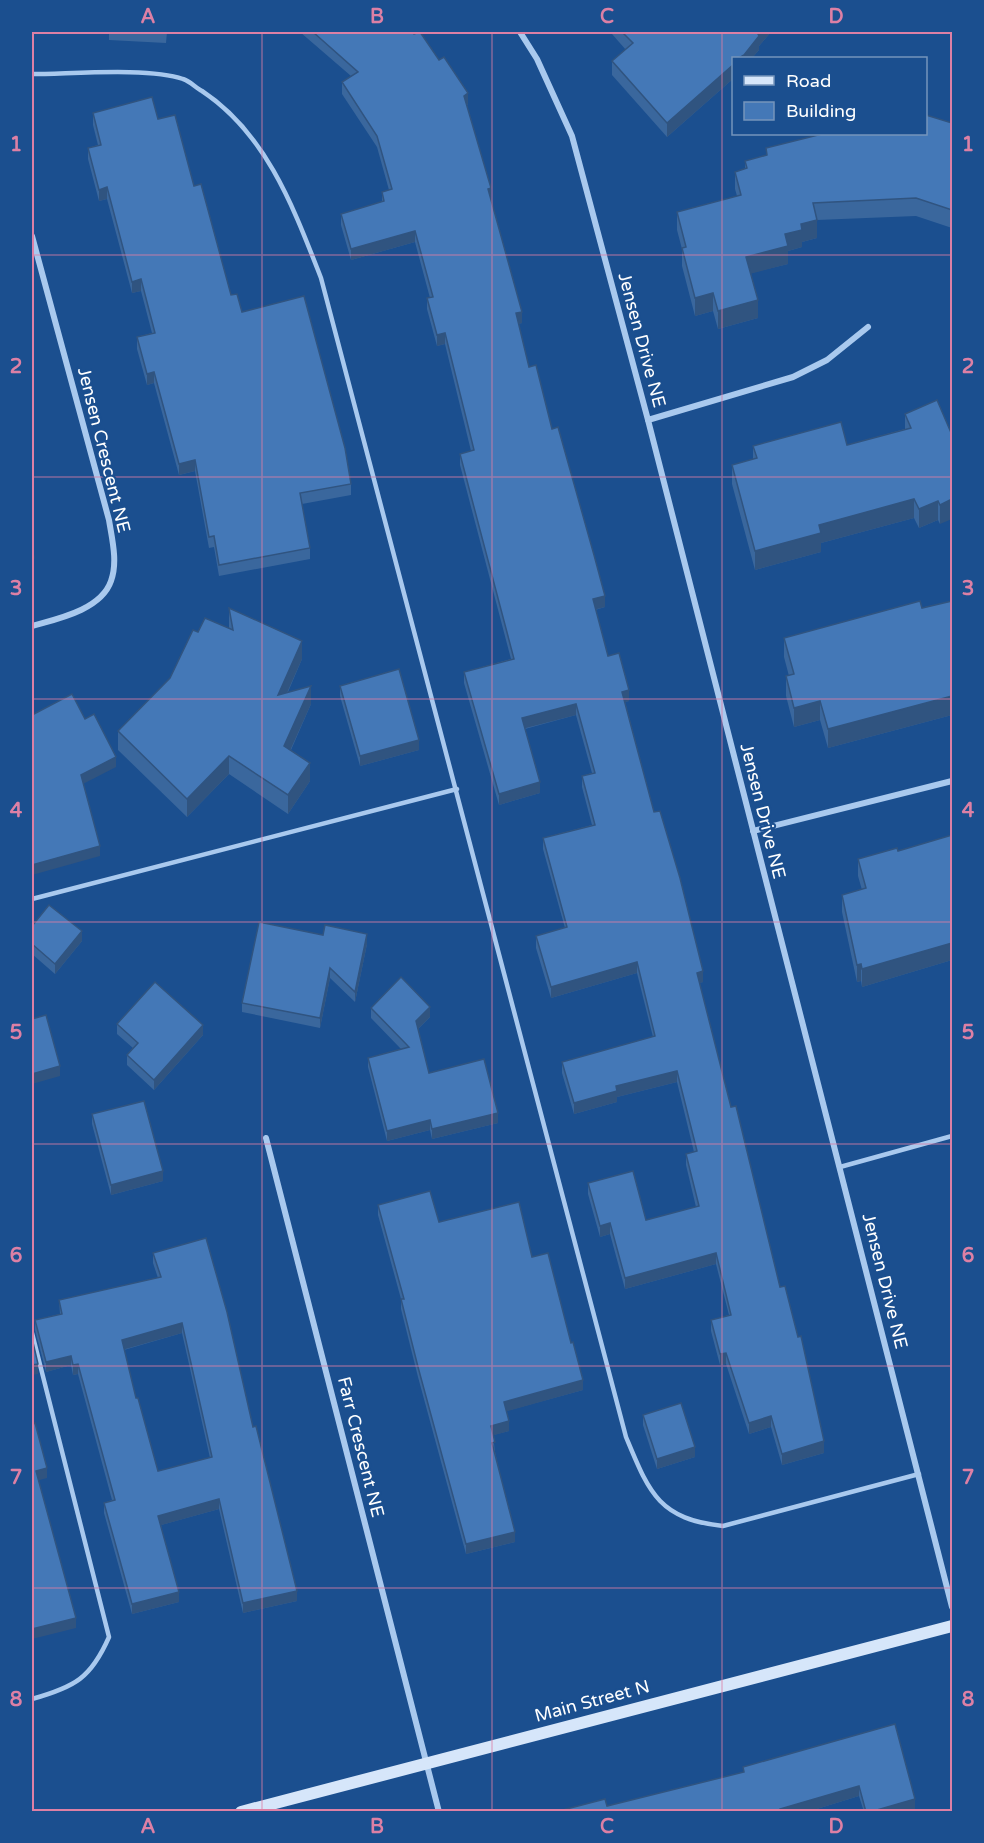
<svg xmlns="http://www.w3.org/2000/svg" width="984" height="1843" viewBox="0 0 984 1843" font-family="'Varela Round',sans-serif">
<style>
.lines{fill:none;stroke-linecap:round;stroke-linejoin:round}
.lane{stroke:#a9c9ee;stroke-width:4.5}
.street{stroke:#a9c9ee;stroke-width:6}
.secondary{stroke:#d6e6fa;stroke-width:12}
.wall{fill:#3a679d;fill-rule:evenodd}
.shaded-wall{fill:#305480}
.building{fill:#4478b7;stroke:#305480;stroke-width:1.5;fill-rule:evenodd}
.grid{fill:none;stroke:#dd80a5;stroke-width:1.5;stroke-opacity:0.55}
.labels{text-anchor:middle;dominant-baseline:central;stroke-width:4.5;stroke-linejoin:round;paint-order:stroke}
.street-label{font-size:18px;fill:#fff;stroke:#1b4f8f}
.neatline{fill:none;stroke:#dd80a5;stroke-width:2}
.grid-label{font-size:20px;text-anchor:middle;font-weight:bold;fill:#dd80a5}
</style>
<rect width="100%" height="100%" fill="#1b4f8f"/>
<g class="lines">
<g class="lane">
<path d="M32 74C70 74 149 67 183 79 190 81 196 88 202 91 267 134 294 209 321 278L626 1437C649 1492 658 1519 723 1526L919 1474"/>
<path d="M32 899 457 789"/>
<path d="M840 1167 952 1136"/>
<path d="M32 1333 109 1637C91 1678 75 1687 32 1699"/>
</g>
<g class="street">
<path d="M520 32 537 59 572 136 648 420 952 1607"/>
<path d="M32 236 109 520C112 539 118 562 111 581 101 610 57 619 32 626"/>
<path d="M648 420 793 377 827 360 868 327"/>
<path d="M753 831 952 781"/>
<path d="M266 1138 439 1812"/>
</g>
<path class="secondary" d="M241 1812 952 1626"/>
</g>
<g class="wall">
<path d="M109 32H167L166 43 109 40Z"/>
<path d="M300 32H411L468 104 467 105 522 323 518 324 529 367 552 429 605 607 595 610 608 656 629 701 625 702 654 812 703 982 699 983 731 1107 824 1453 782 1465 771 1427 749 1434 726 1364 720 1365 711 1331V1320L729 1315 716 1264 625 1289 610 1234 600 1237 588 1194V1183L646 1220 696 1207 686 1165V1154L694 1152 677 1082 617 1097V1102L574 1114 562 1073V1062L653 1037 637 973 551 998 536 948V936L565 928 543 849V838L592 825 582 787V776L592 773 576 715 525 729 540 793 499 805 464 683V672L511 659 460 465V454L471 451 445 344 437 346 427 309V298H430L415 242 351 260 341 225V214L382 202V192L389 190 377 147 342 94V82L351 76Z"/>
<path d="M612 32H771L759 46V50L752 58H734V78L667 137 612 75V61L626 50 612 34Z"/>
<path d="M93 113 158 119 194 186 231 295 351 484V495L302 504 310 548V559L219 576 214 547 209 548 195 471 179 475 154 383 147 385 137 349V337L152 333 141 291 132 293 107 199 99 201 88 159V148L98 145 93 125Z"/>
<path d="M952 123V228L916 216 817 220V238L802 242V247L788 251V264L751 273 758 318 718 329 713 311 695 316 682 266V249L677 230V212L737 196 735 189V172L745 169V161L766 155V148Z"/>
<path d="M905 414 952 435 940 524 938 520 919 528 914 518 821 543V552L755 570 732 484V465L753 459V446L847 445 905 429Z"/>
<path d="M952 601V715L828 748 820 720 794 727 786 696V676H789L784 657V638Z"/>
<path d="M229 608 302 659 288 692 311 704 291 750 310 781 288 814 229 774 187 817 118 750V731L170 678 198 632 229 629Z"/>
<path d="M340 686 419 750 360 766 340 696Z"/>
<path d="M952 835V960L862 987 861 981 857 982 842 912V895L862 890 858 876V859L898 851Z"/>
<path d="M32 926 82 941 55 974 32 954Z"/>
<path d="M367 944 355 1002 330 978 320 1028 242 1012V1003Z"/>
<path d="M371 1008 430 1017 418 1029 429 1073 498 1123 432 1139 430 1130 387 1141 368 1067V1058L401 1049 371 1018Z"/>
<path d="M117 1024 203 1035 154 1090 127 1065V1055L133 1048 117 1034Z"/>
<path d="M92 1114 163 1181 111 1195 92 1124Z"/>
<path d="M378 1205 439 1222 532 1257 583 1390 506 1411 509 1431 493 1435 495 1452 515 1542 466 1554 418 1377 401 1309V1299L378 1215Z"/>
<path d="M153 1253 253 1427 297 1601 243 1613 219 1509 161 1525 179 1602 132 1614 104 1513V1503L112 1500 78 1374 73 1375 71 1365 46 1372 35 1330V1320L60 1314 59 1300 158 1278 153 1263ZM182 1333 210 1458 158 1471 136 1398 124 1350Z"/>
<path d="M643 1415 695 1457 657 1469 643 1425Z"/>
<path d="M895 1724 915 1809 907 1812H864L859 1796 807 1812H555L607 1806 743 1772V1767Z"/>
</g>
<g class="shaded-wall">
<path d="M759 32H771L759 46V50L752 58H739Z"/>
<path d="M734 64V78L667 137V123Z"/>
<path d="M468 93V104L464 107V96Z"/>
<path d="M107 187V199L99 201V190Z"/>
<path d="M491 188V199L488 200V189Z"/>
<path d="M817 220V238L802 242V247L788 251V264L746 275V257L801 224Z"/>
<path d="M415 231V242L351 260V249Z"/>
<path d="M141 279V291L132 293V282Z"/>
<path d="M713 293V311L695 316V298Z"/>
<path d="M758 300V318L718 329V311Z"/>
<path d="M522 312V323L516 325V313Z"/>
<path d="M445 333V344L437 346V335Z"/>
<path d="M154 372V383L147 385V374Z"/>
<path d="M195 460V471L179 475V464Z"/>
<path d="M914 499V518L821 543V552L755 570V551L819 525Z"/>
<path d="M952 499V519L940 524V505Z"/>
<path d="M938 501V520L919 528V509Z"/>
<path d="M34 558V574L32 575V559Z"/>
<path d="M605 596V607L593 610V599Z"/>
<path d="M302 641V659L278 713V695Z"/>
<path d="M311 686V704L284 764V746Z"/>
<path d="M629 690V701L622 703V692Z"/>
<path d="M952 696V715L828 748V729Z"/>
<path d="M820 701V720L794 727V708Z"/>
<path d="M576 704V715L522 729V718Z"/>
<path d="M419 740V750L360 766V756Z"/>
<path d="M229 756V774L187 817V799Z"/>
<path d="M116 757V767L81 785V775Z"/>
<path d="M310 763V781L288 814V795Z"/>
<path d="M540 782V793L499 805V794Z"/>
<path d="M100 846V856L32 875V865Z"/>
<path d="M82 931V941L55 974V964Z"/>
<path d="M367 934V944L355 1002V992Z"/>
<path d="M952 943V960L862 987V969Z"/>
<path d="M637 962V973L551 998V987Z"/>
<path d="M861 964V981L857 982V965Z"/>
<path d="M330 968V978L320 1028V1018Z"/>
<path d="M703 971V982L697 984V973Z"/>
<path d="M430 1007V1017L416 1031V1021Z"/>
<path d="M203 1025V1035L154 1090V1080Z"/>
<path d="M60 1066V1076L32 1084V1074Z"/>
<path d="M677 1071V1082L617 1097V1102L574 1114V1103L616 1086Z"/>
<path d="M498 1113V1123L432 1139V1129Z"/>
<path d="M430 1120V1130L387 1141V1131Z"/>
<path d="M163 1171V1181L111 1195V1185Z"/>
<path d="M610 1223V1234L600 1237V1226Z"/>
<path d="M716 1253V1264L625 1289V1278Z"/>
<path d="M182 1323V1333L122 1350V1340Z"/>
<path d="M726 1353V1364L720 1365V1354Z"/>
<path d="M71 1356V1365L46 1372V1362Z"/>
<path d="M38 1364V1374L32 1375V1365Z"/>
<path d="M78 1364V1374L73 1375V1365Z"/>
<path d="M583 1380V1390L504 1412V1402Z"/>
<path d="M771 1416V1427L749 1434V1423Z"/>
<path d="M509 1421V1431L491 1436V1426Z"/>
<path d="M824 1441V1453L782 1465V1454Z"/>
<path d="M695 1447V1457L657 1469V1459Z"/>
<path d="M47 1468V1478L36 1481V1471Z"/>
<path d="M219 1499V1509L158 1526V1516Z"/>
<path d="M515 1532V1542L466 1554V1544Z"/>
<path d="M297 1591V1601L243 1613V1603Z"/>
<path d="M179 1592V1602L132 1614V1604Z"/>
<path d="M76 1618V1628L32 1639V1629Z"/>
<path d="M859 1786V1796L807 1812H780V1809Z"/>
<path d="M915 1799V1809L907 1812H870Z"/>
</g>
<g class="building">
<path d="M313 32H411L414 34 420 32 439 60 444 57 468 93 464 96 491 188 488 189 522 312 516 313 529 367 536 365 552 429 558 427 594 555 605 596 593 599 608 656 619 653 629 690 622 692 654 812 660 811 680 878 703 971 697 973 731 1107 736 1106 780 1287 785 1286 798 1337 801 1336 824 1441 782 1454 771 1416 749 1423 726 1353 720 1354 711 1320 731 1315 716 1253 625 1278 610 1223 600 1226 588 1183 633 1171 646 1220 699 1206 686 1154 697 1151 677 1071 616 1086 617 1091 574 1103 562 1062 655 1036 637 962 551 987 536 936 567 927 543 838 595 825 582 776 595 773 576 704 522 718 540 782 499 794 464 672 514 659 460 454 474 450 445 333 437 335 427 298 433 297 415 231 351 249 341 214 384 201 382 192 392 189 377 136 342 82 358 72Z"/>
<path d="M622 32H759L758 34 759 36 744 55 739 58H734V64L667 123 612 61 633 43Z"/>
<path d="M152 97 158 119 175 115 194 186 201 184 231 295 237 294 242 312 304 296 345 448 351 484 300 493 310 548 219 565 214 536 209 537 195 460 179 464 154 372 147 374 137 337 155 333 141 279 132 282 107 187 99 190 88 148 101 145 93 113Z"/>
<path d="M926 115 952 123V210L916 198 813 203 817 220 801 224 802 230 785 234 788 246 746 257 758 300 718 311 713 293 695 298 682 248 686 247 677 212 741 195 735 172 747 168 745 161 767 155 766 148 822 134H926Z"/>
<path d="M937 400 952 435V499L940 505 938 501 919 509 914 499 819 525 821 533 755 551 732 465 757 458 753 446 841 422 847 445 911 428 905 414Z"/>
<path d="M32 546 34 558 32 559Z"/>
<path d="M920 601 922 608 952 601V696L828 729 820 701 794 708 786 676 794 674 784 638Z"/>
<path d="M229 608 302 641 278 695 311 686 284 746 310 763 288 795 229 756 187 799 118 731 170 678 193 630 198 632 205 618 233 630Z"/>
<path d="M399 669 419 740 360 756 340 686Z"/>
<path d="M72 694 85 719 94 714 116 757 81 775 100 846 32 865V715Z"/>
<path d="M952 835V943L862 969 861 964 857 965 842 895 866 888 858 859 897 848 898 851Z"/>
<path d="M49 905 82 931 55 964 32 944V926Z"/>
<path d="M259 922 323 935 325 925 367 934 355 992 330 968 320 1018 242 1003Z"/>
<path d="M401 977 430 1007 416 1021 429 1073 484 1059 498 1113 432 1129 430 1120 387 1131 368 1058 409 1047 371 1008Z"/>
<path d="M155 982 203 1025 154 1080 127 1055 138 1043 117 1024Z"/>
<path d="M46 1015 60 1066 32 1074V1019Z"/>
<path d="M144 1101 163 1171 111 1185 92 1114Z"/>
<path d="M430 1191 439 1222 519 1202 532 1257 548 1253 571 1343 573 1342 583 1380 504 1402 509 1421 491 1426 495 1442 492 1443 515 1532 466 1544 418 1367 401 1299H404L378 1205Z"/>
<path d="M206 1238 227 1312 253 1427 256 1426 297 1591 243 1603 219 1499 158 1516 179 1592 132 1604 104 1503 115 1500 78 1364 73 1365 71 1356 46 1362 35 1320 62 1314 59 1300 161 1277 153 1253ZM182 1323 212 1457 158 1471 138 1398H136L122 1340Z"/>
<path d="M32 1338 38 1364 32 1365Z"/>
<path d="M681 1403 695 1447 657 1459 643 1415Z"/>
<path d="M35 1423 47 1468 36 1471 76 1618 32 1629V1424Z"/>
<path d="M895 1724 915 1799 870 1812H866L859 1786 780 1809 781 1812H555L605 1799 607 1806 744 1772 743 1767Z"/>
</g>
<path class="grid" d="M262 32V1812M492 32V1812M722 32V1812M32 255H952M32 477H952M32 699H952M32 922H952M32 1144H952M32 1366H952M32 1588H952"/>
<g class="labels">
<g class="street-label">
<text transform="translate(642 340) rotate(75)">Jensen Drive NE</text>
<text transform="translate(104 450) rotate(76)">Jensen Crescent NE</text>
<text transform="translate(763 811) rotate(76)">Jensen Drive NE</text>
<text transform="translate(885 1281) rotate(76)">Jensen Drive NE</text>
<text transform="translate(361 1447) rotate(76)">Farr Crescent NE</text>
<text transform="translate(592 1701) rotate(-15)">Main Street N</text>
</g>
</g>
<rect width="984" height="1843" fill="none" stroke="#1b4f8f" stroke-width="66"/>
<rect x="732" y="57" width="195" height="78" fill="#1b4f8f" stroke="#7695bc" stroke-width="1.5"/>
<rect x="744" y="76" width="30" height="9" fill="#d6e6fa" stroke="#7695bc" stroke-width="1.5"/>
<text x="786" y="87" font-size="18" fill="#ffffff">Road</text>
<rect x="744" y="102" width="30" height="18" fill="#4478b7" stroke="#7695bc" stroke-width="1.5"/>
<text x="786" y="117" font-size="18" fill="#ffffff">Building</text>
<rect x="33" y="33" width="918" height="1777" class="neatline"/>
<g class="grid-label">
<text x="148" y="23">A</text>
<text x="377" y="23">B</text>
<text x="607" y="23">C</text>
<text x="836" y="23">D</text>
<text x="16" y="151">1</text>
<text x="968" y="151">1</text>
<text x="16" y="373">2</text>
<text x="968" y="373">2</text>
<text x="16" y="595">3</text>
<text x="968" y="595">3</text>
<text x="16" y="817">4</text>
<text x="968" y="817">4</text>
<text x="16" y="1039">5</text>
<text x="968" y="1039">5</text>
<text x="16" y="1262">6</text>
<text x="968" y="1262">6</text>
<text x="16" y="1484">7</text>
<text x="968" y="1484">7</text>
<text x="16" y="1706">8</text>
<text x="968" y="1706">8</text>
<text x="148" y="1833">A</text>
<text x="377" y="1833">B</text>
<text x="607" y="1833">C</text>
<text x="836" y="1833">D</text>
</g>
</svg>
